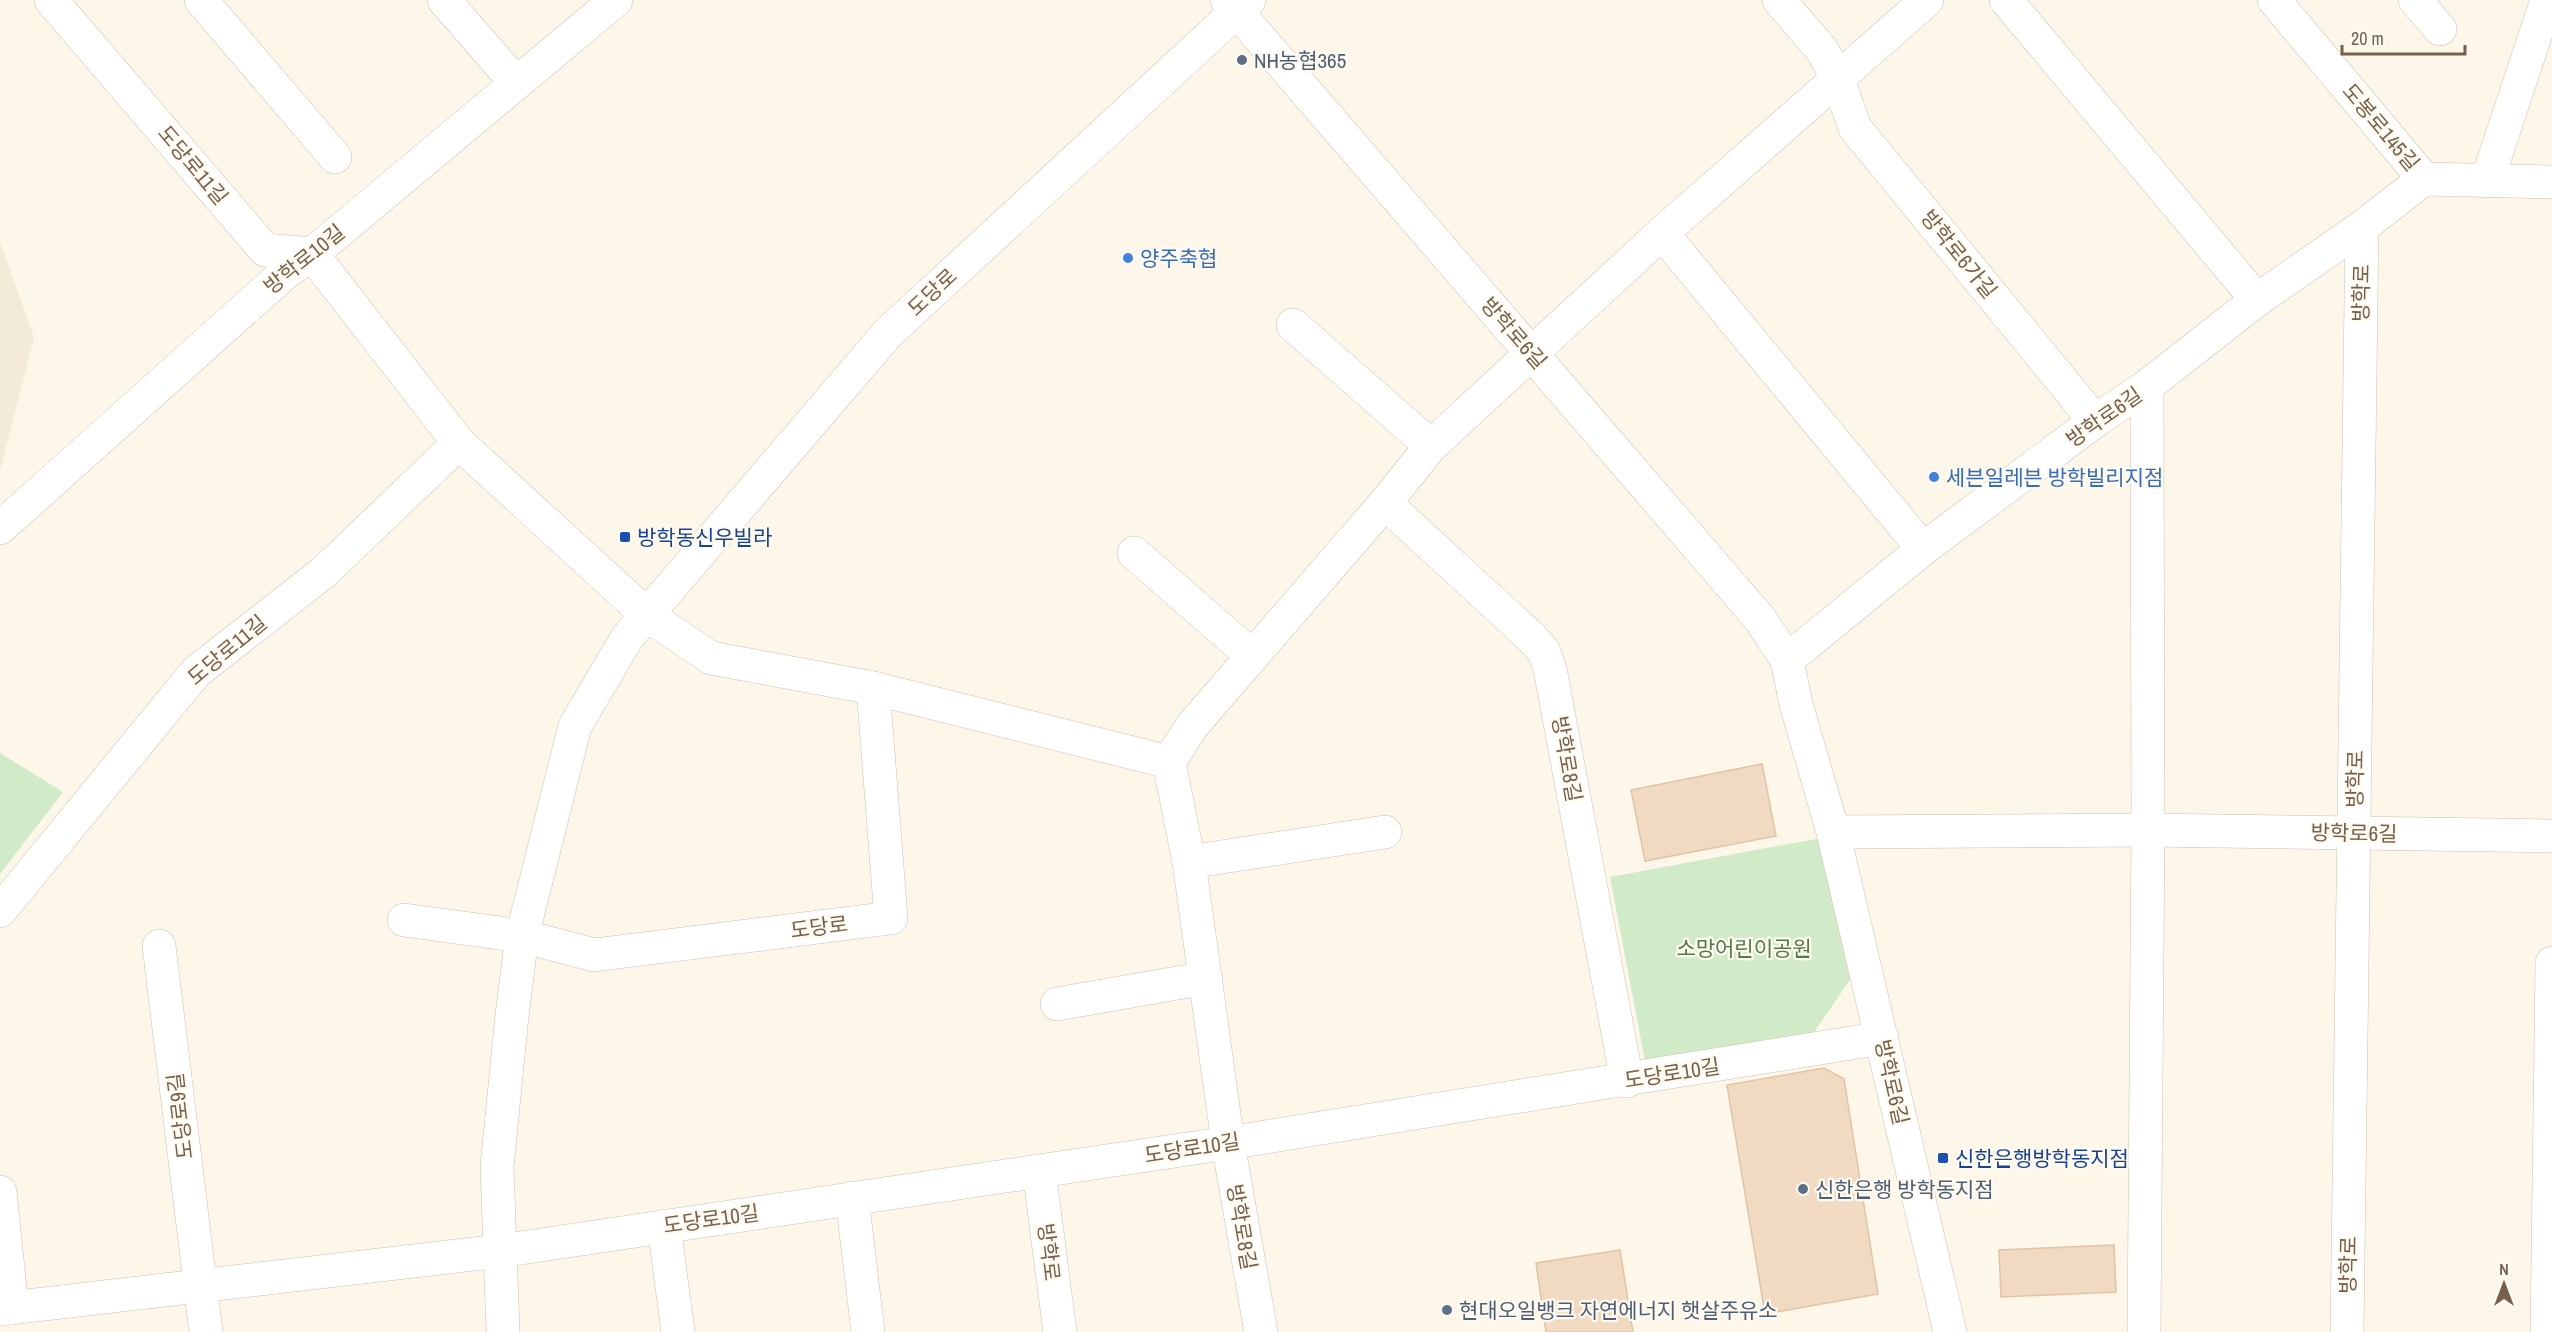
<svg xmlns="http://www.w3.org/2000/svg" width="2552" height="1332" viewBox="0 0 2552 1332" font-family="'Archivo Narrow','Noto Sans KR',sans-serif">
<style>
.residential{fill:#f3ead8}
.green{fill:#d1eac8}
.building{fill:#f0dac2;stroke:#e3c3a3;stroke-width:1.5}
.lines{fill:none;stroke-linecap:round;stroke-linejoin:round}
.minor-casing{stroke:#cec0af;stroke-width:34}
.tertiary-casing{stroke:#cec0af;stroke-width:34}
.secondary-casing{stroke:#d1c1ad;stroke-width:34}
.minor{stroke:#fff;stroke-width:33}
.tertiary{stroke:#fff;stroke-width:33}
.secondary{stroke:#fff;stroke-width:33}
.service-dot{fill:#5c6f8a;stroke:#fefaf0;stroke-width:2}
.shop-dot{fill:#3f7fe0;stroke:#fefaf0;stroke-width:2}
.transit-dot{fill:#1a4fb4;stroke:#fefaf0;stroke-width:2}
.labels{text-anchor:middle;dominant-baseline:central;stroke-width:4.5;stroke-linejoin:round;paint-order:stroke}
.service-label{font-size:21px;fill:#4e5e75;stroke:#fefaf0;text-anchor:start}
.street-label{font-size:21px;fill:#76614d;stroke:#fefaf0}
.shop-label{font-size:21px;fill:#366cbe;stroke:#fefaf0;text-anchor:start}
.transit-label{font-size:21px;fill:#164399;stroke:#fefaf0;text-anchor:start}
.park-label{font-size:21px;fill:#4f7b45;stroke:#fefaf0}
</style>
<rect width="100%" height="100%" fill="#fcf7e9"/>
<path class="residential" d="M0 242 34 337 0 471Z"/>
<g class="green">
<path d="M0 753 63 792 0 874Z"/>
<path d="M1821 838 1852 977 1814 1032 1645 1061 1610 877Z"/>
</g>
<g class="building">
<path d="M1762 764 1776 836 1645 861 1631 790Z"/>
<path d="M1824 1068 1844 1079 1878 1294 1765 1314 1727 1085Z"/>
<path d="M2114 1245 2116 1292 2001 1297 1999 1250Z"/>
<path d="M1620 1250 1633 1332H1546L1536 1263Z"/>
</g>
<g class="lines">
<defs>
<g id="minor">
<path d="M51 0 265 250 312 254 459 443 647 615 711 658 873 688 1169 762"/>
<path d="M201 0 335 157"/>
<path d="M444 0 516 83"/>
<path d="M1779 0 1822 50 1838 79 1855 128 2095 421"/>
<path d="M2006 0 2257 300"/>
<path d="M2274 0 2424 179 2552 182"/>
<path d="M2415 0 2440 29"/>
<path d="M2487 181 2547 0"/>
<path d="M1662 233 1923 549"/>
<path d="M1293 325 1431 446"/>
<path d="M1385 503 1532 638 1544 652 1550 669 1627 1081"/>
<path d="M0 528 285 273 312 254 616 0"/>
<path d="M1134 553 1252 656"/>
<path d="M1787 660 1923 549 2095 421 2147 386 2257 300 2362 227 2424 179"/>
<path d="M1833 832 2148 830 2552 836"/>
<path d="M1189 862 1385 832"/>
<path d="M0 911 196 672 324 572 459 443"/>
<path d="M404 920 522 936 594 955 891 918 873 688"/>
<path d="M159 946 206 1332"/>
<path d="M1057 1004 1206 978"/>
<path d="M1039 1171 1060 1332"/>
<path d="M0 1192 12 1308"/>
<path d="M852 1198 868 1332"/>
<path d="M664 1226 678 1332"/>
<path d="M0 1309 500 1251 1228 1143 1882 1038"/>
<path d="M1261 1332 1228 1143 1189 862 1169 762 1192 726 1385 503 1431 446 1662 233 1927 0"/>
<path d="M2144 1332 2148 830 2147 386"/>
<path d="M2347 1332 2362 227"/>
<path d="M2547 1332 2552 963"/>
</g>
<path id="tertiary" d="M1227 0 1760 619 1787 660 1796 704 1833 832 1950 1332"/>
<path id="secondary" d="M503 1332 497 1167 512 1015 522 936 575 726 627 638 888 333 1249 0"/>
</defs>
<use href="#minor" class="minor-casing"/>
<use href="#tertiary" class="tertiary-casing"/>
<use href="#secondary" class="secondary-casing"/>
<use href="#minor" class="minor"/>
<use href="#tertiary" class="tertiary"/>
<use href="#secondary" class="secondary"/>
</g>
<g class="service-dot">
<circle cx="1242" cy="60" r="6"/>
<circle cx="1803" cy="1189" r="6"/>
<circle cx="1447" cy="1310" r="6"/>
</g>
<g class="shop-dot">
<circle cx="1128" cy="258" r="6"/>
<circle cx="1934" cy="477" r="6"/>
</g>
<g class="transit-dot">
<rect x="619" y="531" width="12" height="12" rx="3"/>
<rect x="1937" y="1152" width="12" height="12" rx="3"/>
</g>
<g class="labels">
<g class="service-label">
<text x="1254" y="60">NH농협365</text>
<text x="1815" y="1189">신한은행 방학동지점</text>
<text x="1459" y="1310">현대오일뱅크 자연에너지 햇살주유소</text>
</g>
<g class="street-label">
<text transform="translate(2381 127) rotate(50)">도봉로145길</text>
<text transform="translate(193 165) rotate(50)">도당로11길</text>
<text transform="translate(1959 254) rotate(51)">방학로6가길</text>
<text transform="translate(304 259) rotate(-39)">방학로10길</text>
<text transform="translate(932 292) rotate(-43)">도당로</text>
<text transform="translate(2361 293) rotate(-89)">방학로</text>
<text transform="translate(1514 333) rotate(49)">방학로6길</text>
<text transform="translate(2104 417) rotate(-35)">방학로6길</text>
<text transform="translate(227 650) rotate(-40)">도당로11길</text>
<text transform="translate(1567 759) rotate(80)">방학로8길</text>
<text transform="translate(2355 779) rotate(-89)">방학로</text>
<text transform="translate(2354 833) rotate(1)">방학로6길</text>
<text transform="translate(819 927) rotate(-7)">도당로</text>
<text transform="translate(1672 1073) rotate(-9)">도당로10길</text>
<text transform="translate(1892 1082) rotate(77)">방학로6길</text>
<text transform="translate(180 1116) rotate(-97)">도당로9길</text>
<text transform="translate(1192 1148) rotate(-9)">도당로10길</text>
<text transform="translate(711 1219) rotate(-8)">도당로10길</text>
<text transform="translate(1242 1227) rotate(80)">방학로8길</text>
<text transform="translate(1049 1252) rotate(83)">방학로</text>
<text transform="translate(2348 1265) rotate(-89)">방학로</text>
</g>
<g class="shop-label">
<text x="1140" y="258">양주축협</text>
<text x="1946" y="477">세븐일레븐 방학빌리지점</text>
</g>
<g class="transit-label">
<text x="637" y="537">방학동신우빌라</text>
<text x="1955" y="1158">신한은행방학동지점</text>
</g>
<g class="park-label">
<text x="1744" y="948">소망어린이공원</text>
</g>
</g>
<g transform="translate(2504 1284)" stroke="#fefaf0" stroke-width="4.5" paint-order="stroke">
<path d="M0-4.5L10 22L0 15L-10 22Z" fill="#76614d"/>
<text y="-9" font-size="16" font-weight="bold" text-anchor="middle" fill="#76614d">N</text>
</g>
<path d="M2342 45v9h123v-9" fill="none" stroke="#76614d" stroke-width="3"/>
<text x="2351" y="45" font-size="18" fill="#76614d" stroke="#fefaf0" stroke-width="4.5" paint-order="stroke">20 m</text>
</svg>
